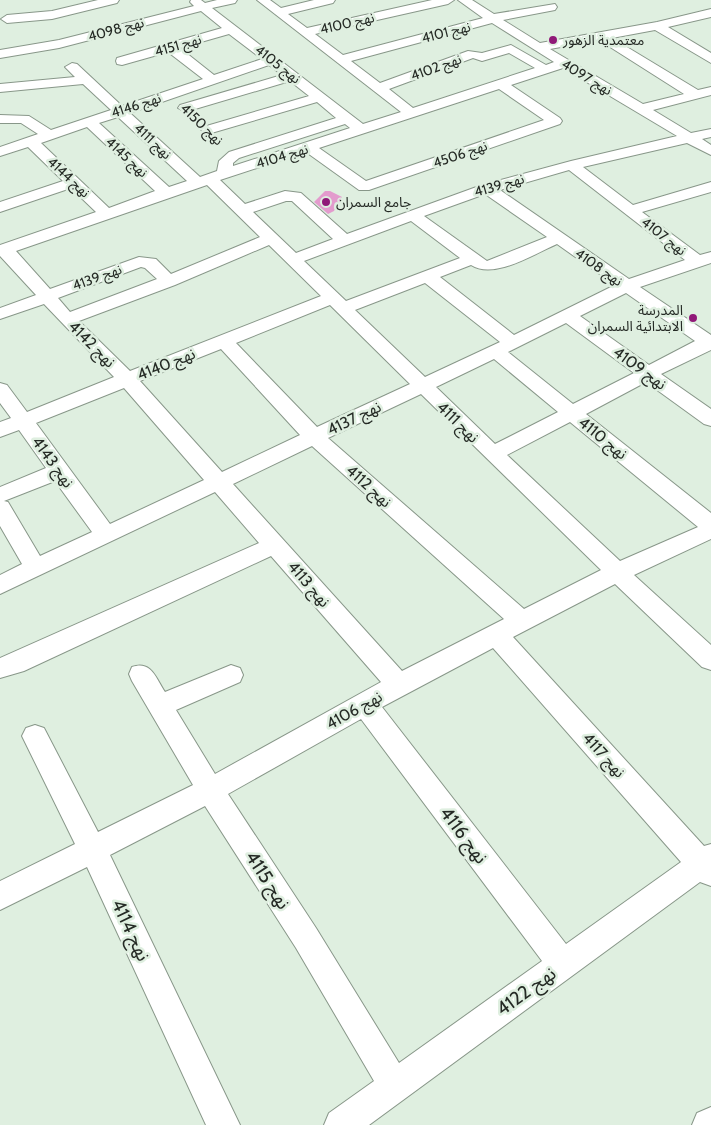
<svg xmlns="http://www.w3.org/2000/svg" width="711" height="1125" viewBox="0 0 711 1125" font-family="Cabin,'Noto Sans Arabic',sans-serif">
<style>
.building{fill:#e39bcd}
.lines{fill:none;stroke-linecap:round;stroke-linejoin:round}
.minor-casing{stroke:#889789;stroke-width:2}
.minor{fill:#fff;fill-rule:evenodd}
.poi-dot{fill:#901978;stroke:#dfefe0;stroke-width:2}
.labels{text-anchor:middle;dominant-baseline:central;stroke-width:5;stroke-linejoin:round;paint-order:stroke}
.far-street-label{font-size:14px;fill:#252a25;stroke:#dfefe0}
.far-poi-label{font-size:14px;fill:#252a25;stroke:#dfefe0;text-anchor:start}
.street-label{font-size:16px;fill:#252a25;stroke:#dfefe0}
.near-street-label{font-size:19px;fill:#252a25;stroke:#dfefe0}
</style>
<rect width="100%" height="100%" fill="#dfefe0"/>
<path class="building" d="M325 191H330L342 197 334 211 328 214 314 202Z"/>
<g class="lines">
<defs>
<g id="minor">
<path d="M98 0H119L117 3 52 19 7 23 1 19 7 15 52 11Z"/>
<path d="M191 0H201L205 3 217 0H237L235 3 212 8 363 124 401 112 257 0H270L281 8 314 0H335L333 3 288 14 307 28 432 0H454L448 4 315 34 343 55 483 18 458 0H472L494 14 555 4 557 7 555 10 503 20 540 43 657 22 711 9V17L668 27 711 53V63L655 30 612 38 698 90 711 87V95L653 110 691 133 711 129V137L702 139 711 145V155L687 143 583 167 633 205 711 182V192L642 212 700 255 711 252V263L640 287 711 335V350L661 374 711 409V426L704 424 646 382 586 414 711 513V539L634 575 711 645V670L702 667 615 584 513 637 704 846 711 844V886L700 882 369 1125H324L329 1113 374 1081 296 948 205 806 110 855 240 1125H206L87 867 0 910V881L75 844 22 736 26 728 35 725 44 728 98 832 193 785 132 681 129 674 132 667C151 660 156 678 165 692L231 665 240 668 243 675 240 682 176 710 215 774 381 682 271 556 24 671 0 678V658L259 543 215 492 0 594V575L22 564 0 526V487L46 468 19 430 0 437V422L11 418 0 403V383L7 385 27 412 114 377 44 304 0 319V308L36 295 0 256V245L96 212 71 188 0 212V202L63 181 28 147 0 156V147L38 134 21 123H0V115L29 116 51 130 111 110 83 84 0 92V84L75 77 65 67 72 63 77 64 122 106 203 79 168 52 122 65 117 64 116 61 117 58 222 28 201 11 59 48 0 58V50L59 40 194 6 190 2ZM492 23 554 62 546 65 511 45 482 53 468 51 380 83 351 61ZM229 34 262 59 214 75 180 48ZM599 40 684 94 643 104 550 49ZM509 53 535 68 413 108 389 89 473 58 482 61ZM269 65 282 75 180 105 178 108 185 112 290 81 309 96 203 127 201 130 208 134 317 102 336 118 229 152 219 161 217 171 200 177 130 113ZM563 68 677 136 571 161 482 185 347 234 301 193 285 191 245 204 220 180 306 152 359 190H369L560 124 562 121 560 118 511 85ZM499 89 544 120 366 181 319 148ZM118 117 187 181 169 187 99 123ZM345 124 350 128 233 166V163L239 158ZM87 127 155 191 109 208 41 143ZM569 170 685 260 629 279 500 190ZM207 185 260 237 171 274 156 259 139 257 50 289 16 251ZM485 194 547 237 487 261 424 216ZM286 201H292L333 239 296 253 253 212ZM411 221 460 258 346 301 304 261ZM557 244 615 285 514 335 440 277 471 265C494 280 534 254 557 244ZM269 245 321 296 130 371 79 321 175 285ZM141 267 145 268 157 279 70 312 58 298ZM425 283 500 342 425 377 355 310ZM626 293 695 341 649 365 580 316ZM330 305 410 384 317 427 236 343ZM566 323 634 373 573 404 508 352ZM221 349 300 435 222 472 140 381ZM494 359 558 412 495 444 436 387ZM124 388 204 480 110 524 36 423ZM421 394 601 570 524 609 328 438ZM570 422 698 527 620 561 507 455ZM312 446 504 619 402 671 233 484ZM55 481 92 532 40 556 8 502 4 501ZM493 648 681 862 566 944 382 707ZM361 719 542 961 399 1063 316 928 228 794Z"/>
<path d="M711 1107V1125H692L697 1113Z"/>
</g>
</defs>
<use href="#minor" class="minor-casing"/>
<use href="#minor" class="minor"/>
</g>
<g class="poi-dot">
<circle cx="553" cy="40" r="5"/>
<circle cx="326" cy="202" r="5"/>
<circle cx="693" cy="318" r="5"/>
</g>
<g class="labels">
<g class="far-street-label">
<text transform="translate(347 23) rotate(-13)">نهج 4100</text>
<text transform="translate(116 29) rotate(-15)">نهج 4098</text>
<text transform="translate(446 32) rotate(-14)">نهج 4101</text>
<text transform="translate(178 45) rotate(-16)">نهج 4151</text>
<text transform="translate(278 64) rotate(38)">نهج 4105</text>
<text transform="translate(436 67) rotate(-20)">نهج 4102</text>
<text transform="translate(587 77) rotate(31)">نهج 4097</text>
<text transform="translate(136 105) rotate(-18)">نهج 4146</text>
<text transform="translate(202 124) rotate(44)">نهج 4150</text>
<text transform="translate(153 141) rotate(43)">نهج 4111</text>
<text transform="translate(460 154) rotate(-19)">نهج 4506</text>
<text transform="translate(282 156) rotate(-17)">نهج 4104</text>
<text transform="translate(127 157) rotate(43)">نهج 4145</text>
<text transform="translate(69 177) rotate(43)">نهج 4144</text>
<text transform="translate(499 185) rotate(-16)">نهج 4139</text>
<text transform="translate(664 236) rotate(38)">نهج 4107</text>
<text transform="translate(599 267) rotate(35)">نهج 4108</text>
<text transform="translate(97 277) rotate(-20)">نهج 4139</text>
</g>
<g class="far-poi-label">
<text x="563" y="40">معتمدية الزهور</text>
<text x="336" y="202">جامع السمران</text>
<text x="683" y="310" text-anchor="end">المدرسة<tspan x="683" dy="16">الابتدائية السمران</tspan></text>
</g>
<g class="street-label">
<text transform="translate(92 344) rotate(45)">نهج 4142</text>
<text transform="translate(166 364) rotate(-22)">نهج 4140</text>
<text transform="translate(640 368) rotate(36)">نهج 4109</text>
<text transform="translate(354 418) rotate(-26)">نهج 4137</text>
<text transform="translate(458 422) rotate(44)">نهج 4111</text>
<text transform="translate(603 438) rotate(39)">نهج 4110</text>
<text transform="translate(53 462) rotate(54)">نهج 4143</text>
<text transform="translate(369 486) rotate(42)">نهج 4112</text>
<text transform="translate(309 584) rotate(49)">نهج 4113</text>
<text transform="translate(354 710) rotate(-29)">نهج 4106</text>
<text transform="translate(604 755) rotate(48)">نهج 4117</text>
</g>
<g class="near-street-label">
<text transform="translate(464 835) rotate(53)">نهج 4116</text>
<text transform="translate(268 880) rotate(57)">نهج 4115</text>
<text transform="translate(131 930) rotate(65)">نهج 4114</text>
<text transform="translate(526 991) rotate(-36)">نهج 4122</text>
</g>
</g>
</svg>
